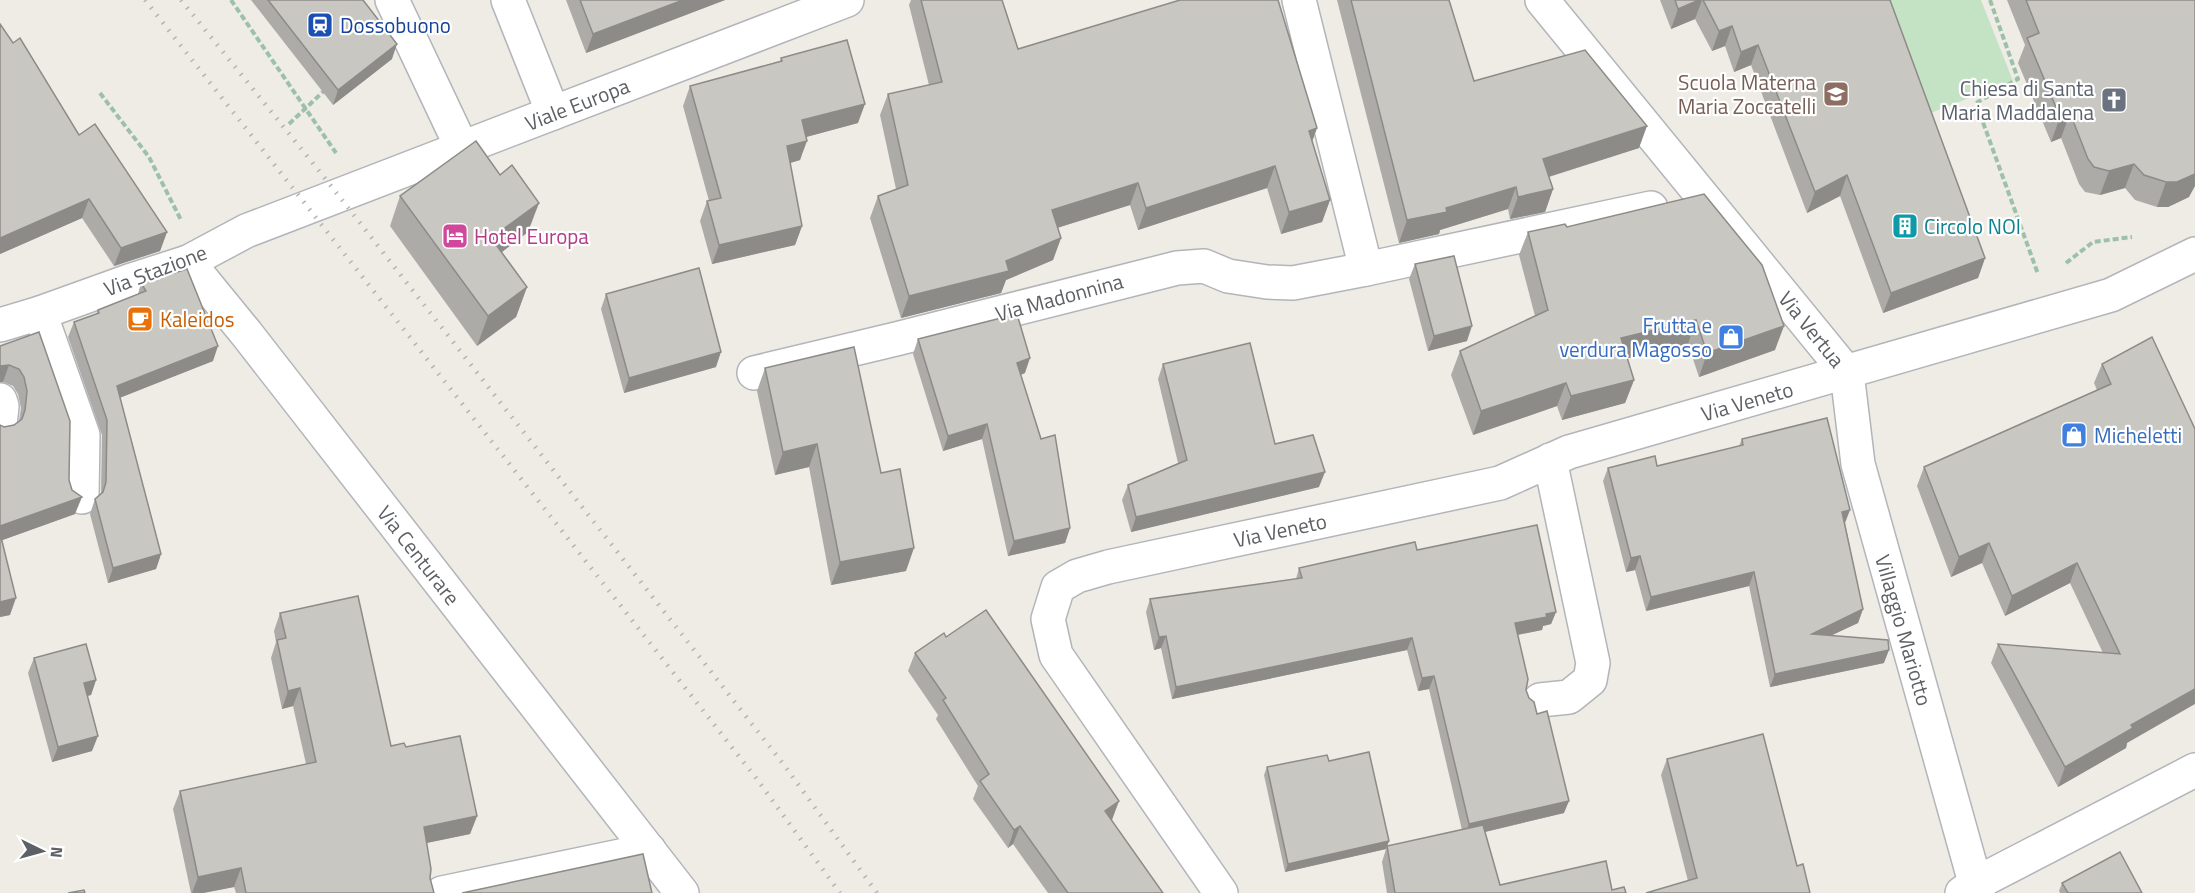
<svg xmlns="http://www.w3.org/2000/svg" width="2195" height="893" viewBox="0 0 2195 893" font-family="'Titillium Web',sans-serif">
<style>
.green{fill:#c4e3c5}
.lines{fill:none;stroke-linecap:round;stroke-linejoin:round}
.minor-casing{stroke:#b2b5b9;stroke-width:36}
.path{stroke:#9cc1a8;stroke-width:4;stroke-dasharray:6 3;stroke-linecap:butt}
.minor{stroke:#fff;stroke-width:33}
.rail{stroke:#b3b4b4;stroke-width:4.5;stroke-dasharray:1.5 8;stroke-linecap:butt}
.wall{fill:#adaba7}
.shaded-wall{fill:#8d8b88}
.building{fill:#c9c7c2;stroke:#8d8b88;stroke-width:1.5}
.labels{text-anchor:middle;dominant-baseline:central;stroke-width:4.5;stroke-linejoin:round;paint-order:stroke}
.transit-label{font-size:21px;fill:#164399;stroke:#fff;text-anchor:start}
.education-label{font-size:21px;fill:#785e54;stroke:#fff;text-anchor:end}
.worship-label{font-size:21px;fill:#5b616d;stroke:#fff;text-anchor:end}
.street-label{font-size:21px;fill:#5d6064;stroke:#fff}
.culture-label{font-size:21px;fill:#0d838f;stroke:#fff;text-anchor:start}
.hotel-label{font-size:21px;fill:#b23c85;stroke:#fff;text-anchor:start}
.food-label{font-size:21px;fill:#c56008;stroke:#fff;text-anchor:start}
.shop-label{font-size:21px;fill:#366cbe;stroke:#fff;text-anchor:end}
</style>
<rect width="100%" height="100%" fill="#eeece5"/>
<path class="green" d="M1878 0H1981L2013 81 1923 116Z"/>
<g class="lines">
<defs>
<g id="minor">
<path d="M392 0 462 148"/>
<path d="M508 0 553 113"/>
<path d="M1299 0 1366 269 1651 208"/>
<path d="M1542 0 1847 373 1858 464 1978 893"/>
<path d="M188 262 246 333 682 893"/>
<path d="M40 313 83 435 82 497"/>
<path d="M0 325 40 313 129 281 188 262 246 231 847 0"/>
<path d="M754 373 896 339 1177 268 1204 266 1228 276 1267 282 1293 283 1366 269"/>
<path d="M0 400 2 406 0 425"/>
<path d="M1540 700 1569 697 1590 680 1593 663 1550 460"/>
<path d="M442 893 649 850"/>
<path d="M1221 893 1056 655 1048 619 1058 587 1077 576 1108 567 1500 483 1569 452 2111 295 2195 254"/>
<path d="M1962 893 1975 884 2195 770"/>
</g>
</defs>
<use href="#minor" class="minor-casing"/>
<g class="path">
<path d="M231 0 336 153"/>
<path d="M1990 0 2018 79 1976 103 2038 274"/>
<path d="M100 93 149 157 181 220"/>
<path d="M289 124 326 89"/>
<path d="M2066 263 2093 242 2132 237"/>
</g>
<use href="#minor" class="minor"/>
<g class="rail">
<path d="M145 0 756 778 840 893"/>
<path d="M181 0 324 177 784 765 877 893"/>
</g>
</g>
<g class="wall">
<path d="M251 0H363L392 59 333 105Z"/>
<path d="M566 0H725L586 53Z"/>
<path d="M911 0H1002L1018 49 1317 128 1312 141 1330 200 1322 222 1281 234 1267 188 1138 230 1130 205 1057 228 1061 238 1053 260 1006 280 1001 293 901 318 870 218 878 196 896 189 880 115 888 94 929 85 909 5Z"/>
<path d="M1337 0H1449L1474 81 1639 148 1549 177 1553 189 1545 212 1510 219 1508 209 1440 230 1439 234 1399 243Z"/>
<path d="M1660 0H1890L1985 258 1978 278 1883 313 1840 196 1807 213 1751 65 1734 72 1725 46 1712 51 1695 19 1671 29Z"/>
<path d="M2007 0H2195L2189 197 2168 207H2157L2135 200 2125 188 2100 195 2085 192 2079 184 2061 138 2051 142 2018 63 2025 45Z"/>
<path d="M0 24 79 135 167 232 160 251 114 266 82 218 0 254Z"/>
<path d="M781 58 858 123 806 137 800 160 790 163 802 226 795 245 712 264 700 221 707 201H709L683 106 690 86 780 61Z"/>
<path d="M400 196 528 232 502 252 527 287 516 317 477 346 390 226Z"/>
<path d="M1567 227 1775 350 1699 377 1688 344 1627 358 1634 380 1625 403 1562 420 1557 406 1473 435 1451 375 1460 351 1535 316 1519 255 1528 232Z"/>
<path d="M1415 264 1467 341 1428 351 1409 279Z"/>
<path d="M141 283 213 361 120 397 161 554 156 569 108 583 90 514 95 499 101 494 102 435 68 337 74 322 96 314 98 310 138 294Z"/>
<path d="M606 294 716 367 624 393 601 309Z"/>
<path d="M39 332 69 480 75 514 2 540 10 615 0 617 4 427 14 425 19 421 21 408 18 394 13 386 3 382H0V346Z"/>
<path d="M2152 337 2127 743 2126 748 2058 787 1991 663 1998 644 2103 653 2070 583 2005 616 1982 563 1951 577 1917 486 1924 467 2097 390 2094 383 2102 364Z"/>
<path d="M918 339 1025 373 1021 375 1070 528 1065 543 1008 556 982 439 943 451 913 354Z"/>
<path d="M1163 364 1275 444 1319 487 1131 532 1122 500 1128 485 1178 463 1158 379Z"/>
<path d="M765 368 881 473 906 571 831 585 809 467 775 475 757 391Z"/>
<path d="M1742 439 1845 523 1863 609 1858 623 1831 635 1884 663 1770 687 1749 586 1646 611 1635 570 1626 572 1603 481 1608 468 1657 466 1739 446Z"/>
<path d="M1417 550 1556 612 1551 624 1543 626 1542 630 1518 635 1526 690 1564 813 1485 832 1500 885 1612 890 1626 893H1387L1382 862 1387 846 1462 830 1429 689 1418 691 1407 650 1172 699 1161 648 1154 650 1146 612 1150 599 1296 579 1299 568Z"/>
<path d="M280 613 391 746 406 747 477 816 470 834 426 843 430 878 434 893H236L234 887 203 893H191L173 809 180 791 306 764 293 706 282 709 271 658 276 642 274 631Z"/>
<path d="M946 637 1112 820H1111L1163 893H1048L1013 844 1008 848 973 799 978 786 936 719 938 715 908 671 915 653Z"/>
<path d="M34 658 96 680 91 695 87 696 92 751 52 762 28 673Z"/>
<path d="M1667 759 1797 866 1688 881 1661 775Z"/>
<path d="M1329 761 1389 841 1386 849 1285 872 1264 775 1267 767Z"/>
<path d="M2062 883 2142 893H2060L2059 891Z"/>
</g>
<g class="shaded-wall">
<path d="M683 0H725L586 53 593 34Z"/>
<path d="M1699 0H1702L1695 19 1671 29 1678 9Z"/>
<path d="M1732 26 1725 46 1712 51 1719 31Z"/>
<path d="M397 44 392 59 333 105 338 90Z"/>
<path d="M1758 45 1751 65 1734 72 1741 52Z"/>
<path d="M865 104 858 123 795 140 802 120Z"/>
<path d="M2070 113 2061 138 2051 142 2060 117Z"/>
<path d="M1647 126 1639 148 1535 181 1543 159Z"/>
<path d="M1317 128 1309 150V131Z"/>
<path d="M807 141 800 160 780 166 787 146Z"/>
<path d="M2134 164 2125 188 2100 195 2109 171Z"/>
<path d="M1275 166 1267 188 1138 230 1146 208Z"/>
<path d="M2195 174V186L2189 197 2168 207H2157L2166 182Z"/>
<path d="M1847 175 1840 196 1807 213 1815 192Z"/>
<path d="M1138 183 1130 205 1044 232 1052 210Z"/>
<path d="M1516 187 1508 209 1440 230 1439 234 1399 243 1407 220Z"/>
<path d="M1553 189 1545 212 1510 219 1518 197Z"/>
<path d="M89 199 82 218 0 254V238Z"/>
<path d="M1330 200 1322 222 1281 234 1289 212Z"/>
<path d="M539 203 528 232 481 268 491 238Z"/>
<path d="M802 226 795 245 712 264 719 245Z"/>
<path d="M167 232 160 251 114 266 121 248Z"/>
<path d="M1061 238 1053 260 1006 280 1001 293 901 318 909 296 1006 261Z"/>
<path d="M1985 258 1978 278 1883 313 1891 293Z"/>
<path d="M527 287 516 317 477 346 488 316Z"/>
<path d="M1696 320 1688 344 1612 362 1621 338Z"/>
<path d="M1472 326 1467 341 1428 351 1434 336Z"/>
<path d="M1784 326 1775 350 1699 377 1707 353Z"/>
<path d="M218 346 213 361 112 401 117 386Z"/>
<path d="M721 352 716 367 624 393 629 378Z"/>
<path d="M1030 358 1025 373 1011 378 1017 363Z"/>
<path d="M9 365 3 382H0V366Z"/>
<path d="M1634 380 1625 403 1562 420 1571 396Z"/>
<path d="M1566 383 1557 406 1473 435 1481 411Z"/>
<path d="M987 424 982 439 943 451 948 436Z"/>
<path d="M817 444 809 467 775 475 783 452Z"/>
<path d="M1325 472 1319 487 1131 532 1136 517Z"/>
<path d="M82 497 75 514 0 541V526Z"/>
<path d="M1850 510 1845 523 1837 525 1842 512Z"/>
<path d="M1070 528 1065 543 1008 556 1014 541Z"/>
<path d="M1989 543 1982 563 1951 577 1959 557Z"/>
<path d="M914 548 906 571 831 585 840 562Z"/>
<path d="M161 554 156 569 108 583 113 568Z"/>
<path d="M1640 556 1635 570 1626 572 1631 558Z"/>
<path d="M2077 563 2070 583 2005 616 2012 596Z"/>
<path d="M1754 572 1749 586 1646 611 1651 597Z"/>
<path d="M16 598 10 615 0 617V602Z"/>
<path d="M1863 609 1858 623 1807 647 1812 634Z"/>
<path d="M1556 612 1551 624 1543 626 1542 630 1511 636 1515 623 1546 614Z"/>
<path d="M1166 636 1161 648 1154 650 1159 637Z"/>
<path d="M1412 638 1407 650 1172 699 1176 687Z"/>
<path d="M1889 650 1884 663 1770 687 1775 674Z"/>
<path d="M1434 676 1429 689 1418 691 1422 678Z"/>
<path d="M96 680 91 695 78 698 84 683Z"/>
<path d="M300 688 293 706 282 709 288 691Z"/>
<path d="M2195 689V704L2127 743 2126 748 2058 787 2065 767 2131 725Z"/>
<path d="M98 736 92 751 52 762 58 747Z"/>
<path d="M1119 801 1112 820 1098 830 1105 811Z"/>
<path d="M1569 801 1564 813 1464 837 1469 824Z"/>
<path d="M477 816 470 834 417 845 424 827Z"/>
<path d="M1020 826 1013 844 1008 848 1014 830Z"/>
<path d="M1389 841 1386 849 1285 872 1288 864Z"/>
<path d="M241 868 234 887 203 893H192L198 877Z"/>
</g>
<g class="building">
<path d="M268 0H363L397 44 338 90Z"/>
<path d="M580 0H683L593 34Z"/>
<path d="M921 0H1002L1018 49 1180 0H1278L1317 128 1309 131 1330 200 1289 212 1275 166 1146 208 1138 183 1052 210 1061 238 1006 261 1009 271 909 296 878 196 908 185 888 94 942 82Z"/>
<path d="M1351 0H1449L1474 81 1585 50 1647 126 1543 159 1553 189 1518 197 1516 187 1446 208 1447 212 1407 220Z"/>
<path d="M1675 0H1699L1678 9Z"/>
<path d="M1703 0H1890L1985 258 1891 293 1847 175 1815 192 1758 45 1741 52 1732 26 1719 31Z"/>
<path d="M2026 0H2195V174L2177 182H2166L2144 175 2134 164 2109 171 2094 167 2088 159 2070 113 2060 117 2027 38 2039 33Z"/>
<path d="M0 24 13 43 20 38 79 135 95 124 167 232 121 248 89 199 0 238Z"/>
<path d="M847 40 865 104 802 120 807 141 787 146 802 226 719 245 707 201 721 198 690 86 782 61 781 58Z"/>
<path d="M476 141 500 175 512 165 539 203 491 238 527 287 488 316 400 196Z"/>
<path d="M1704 194 1762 265 1784 326 1707 353 1696 320 1621 338 1634 380 1571 396 1566 383 1481 411 1460 351 1548 310 1528 232 1565 224 1567 227Z"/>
<path d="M1454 256 1472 326 1434 336 1415 264Z"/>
<path d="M699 268 721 352 629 378 606 294Z"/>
<path d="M187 269 218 346 117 386 161 554 113 568 95 499 103 492 106 482 107 420 74 322 99 313 98 310 146 291 141 283Z"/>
<path d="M1017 314 1030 358 1017 363 1041 439 1055 435 1070 528 1014 541 987 424 948 436 918 339Z"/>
<path d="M39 332 70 421 69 480 72 490 82 497 0 526V425L4 427 14 425 22 419 25 410 27 391 24 377 19 369 9 365 0 366V346Z"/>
<path d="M2152 337 2195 429V689L2131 725 2133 728 2065 767 1998 644 2120 654 2077 563 2012 596 1989 543 1959 557 1924 467 2111 384 2102 364Z"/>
<path d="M1250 343 1275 444 1313 435 1325 472 1136 517 1128 485 1187 460 1163 364Z"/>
<path d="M854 347 881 473 900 469 914 548 840 562 817 444 783 452 765 368Z"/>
<path d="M1827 418 1850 510 1842 512 1863 609 1812 634 1888 640 1889 650 1775 674 1754 572 1651 597 1640 556 1631 558 1608 468 1655 456 1657 466 1743 445 1742 439Z"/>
<path d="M1537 525 1556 612 1546 614 1547 617 1515 623 1528 679 1526 690 1529 698 1534 702 1537 714 1547 711 1569 801 1469 824 1434 676 1422 678 1412 638 1176 687 1166 636 1159 637 1150 599 1302 578 1299 568 1415 542 1417 550Z"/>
<path d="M0 533 16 598 0 602Z"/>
<path d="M358 596 391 746 404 743 406 747 460 736 477 816 424 827 431 869 430 878 434 893H246L241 868 198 877 180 791 316 762 300 688 288 691 277 640 286 638 280 613Z"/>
<path d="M986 610 1119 801 1105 811 1163 893H1068L1020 826 1014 830 980 781 989 774 943 700 946 698 915 653 944 633 946 637Z"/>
<path d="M86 644 96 680 84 683 98 736 58 747 34 658Z"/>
<path d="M1763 734 1797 866 1803 864 1810 893H1646L1697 878 1667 759Z"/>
<path d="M1369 752 1389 841 1288 864 1267 767 1327 755 1329 761Z"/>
<path d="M1483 825 1500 885 1606 861 1612 890 1624 887 1626 893H1395L1387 846Z"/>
<path d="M2120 852 2142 893H2068L2062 883Z"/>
<path d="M643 854 652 893H462Z"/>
<path d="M84 890 85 893H68Z"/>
</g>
<defs>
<symbol id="station-square" viewBox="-11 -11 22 22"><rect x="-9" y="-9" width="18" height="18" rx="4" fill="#1a4fb4" stroke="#fff"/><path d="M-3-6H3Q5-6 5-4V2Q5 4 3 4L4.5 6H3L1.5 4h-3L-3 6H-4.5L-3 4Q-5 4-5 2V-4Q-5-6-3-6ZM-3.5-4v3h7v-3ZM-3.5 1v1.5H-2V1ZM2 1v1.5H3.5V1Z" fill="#fff"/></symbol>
<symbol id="school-square" viewBox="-11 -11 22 22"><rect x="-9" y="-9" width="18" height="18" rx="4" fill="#8d6e63" stroke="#fff"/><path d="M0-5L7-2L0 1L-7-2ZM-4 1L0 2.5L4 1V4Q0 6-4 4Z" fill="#fff"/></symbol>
<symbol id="church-square" viewBox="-11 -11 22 22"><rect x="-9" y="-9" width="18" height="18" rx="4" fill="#6b7280" stroke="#fff"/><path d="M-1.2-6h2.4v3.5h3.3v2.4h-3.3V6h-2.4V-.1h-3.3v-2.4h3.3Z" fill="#fff"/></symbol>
<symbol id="building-square" viewBox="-11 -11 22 22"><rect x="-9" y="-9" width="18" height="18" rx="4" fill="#0f9aa8" stroke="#fff"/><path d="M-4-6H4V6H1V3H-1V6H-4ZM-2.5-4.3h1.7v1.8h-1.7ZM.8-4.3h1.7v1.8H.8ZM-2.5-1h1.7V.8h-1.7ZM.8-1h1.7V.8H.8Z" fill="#fff"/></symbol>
<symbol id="hotel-square" viewBox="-11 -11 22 22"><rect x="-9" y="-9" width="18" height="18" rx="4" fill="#d1479c" stroke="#fff"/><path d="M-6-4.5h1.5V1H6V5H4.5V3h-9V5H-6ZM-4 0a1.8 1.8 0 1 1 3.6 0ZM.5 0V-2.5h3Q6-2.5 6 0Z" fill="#fff"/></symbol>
<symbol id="cafe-square" viewBox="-11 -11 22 22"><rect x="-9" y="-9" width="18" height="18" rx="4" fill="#e8710a" stroke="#fff"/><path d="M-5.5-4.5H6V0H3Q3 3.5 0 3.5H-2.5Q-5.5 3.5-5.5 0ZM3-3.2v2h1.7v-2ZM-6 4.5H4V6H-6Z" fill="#fff"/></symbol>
<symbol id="shop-square" viewBox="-11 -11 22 22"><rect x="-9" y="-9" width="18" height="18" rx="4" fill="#3f7fe0" stroke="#fff"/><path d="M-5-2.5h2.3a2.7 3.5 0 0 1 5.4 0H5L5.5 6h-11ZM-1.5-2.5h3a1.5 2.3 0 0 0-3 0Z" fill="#fff"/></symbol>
</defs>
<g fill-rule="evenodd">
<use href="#station-square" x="305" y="10" width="30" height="30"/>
<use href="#school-square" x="1821" y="79" width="30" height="30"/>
<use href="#church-square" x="2099" y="85" width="30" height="30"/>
<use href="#building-square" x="1890" y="211" width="30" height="30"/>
<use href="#hotel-square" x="440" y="221" width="30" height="30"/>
<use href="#cafe-square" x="125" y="304" width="30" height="30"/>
<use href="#shop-square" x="1716" y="322" width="30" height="30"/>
<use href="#shop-square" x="2059" y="420" width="30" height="30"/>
</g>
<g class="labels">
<g class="transit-label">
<text x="340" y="25">Dossobuono</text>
</g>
<g class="education-label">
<text x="1816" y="82">Scuola Materna<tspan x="1816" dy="24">Maria Zoccatelli</tspan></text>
</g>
<g class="worship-label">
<text x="2094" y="88">Chiesa di Santa<tspan x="2094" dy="24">Maria Maddalena</tspan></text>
</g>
<g class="street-label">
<text transform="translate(577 104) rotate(-21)">Viale Europa</text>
<text transform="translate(155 270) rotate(-21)">Via Stazione</text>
<text transform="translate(1059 297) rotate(-15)">Via Madonnina</text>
<text transform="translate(1812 329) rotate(51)">Via Vertua</text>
<text transform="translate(1747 401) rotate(-16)">Via Veneto</text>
<text transform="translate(1280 530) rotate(-12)">Via Veneto</text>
<text transform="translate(419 555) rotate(52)">Via Centurare</text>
<text transform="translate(1904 630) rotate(74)">Villaggio Mariotto</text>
</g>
<g class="culture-label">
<text x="1924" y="226">Circolo NOI</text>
</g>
<g class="hotel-label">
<text x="474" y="236">Hotel Europa</text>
</g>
<g class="food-label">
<text x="160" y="319">Kaleidos</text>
</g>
<g class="shop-label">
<text x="1712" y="325">Frutta e<tspan x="1712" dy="24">verdura Magosso</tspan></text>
<text x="2094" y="435" text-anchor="start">Micheletti</text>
</g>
</g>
<g transform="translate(42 851) rotate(95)" stroke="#ffffff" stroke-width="4.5" paint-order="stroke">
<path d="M0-4.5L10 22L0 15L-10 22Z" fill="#5d6064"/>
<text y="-9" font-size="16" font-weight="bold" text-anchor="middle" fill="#5d6064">N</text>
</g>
</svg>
